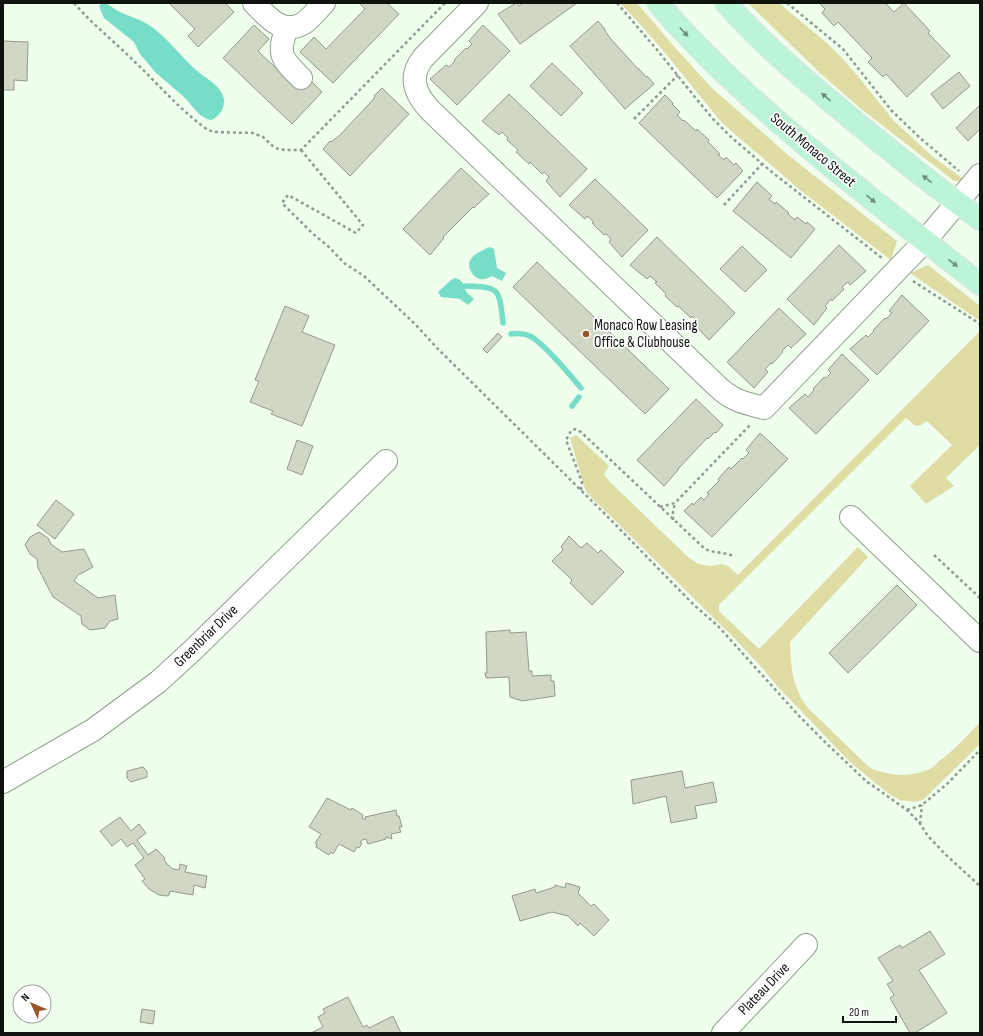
<svg xmlns="http://www.w3.org/2000/svg" width="983" height="1036" viewBox="0 0 983 1036" font-family="'Sofia Sans Condensed',sans-serif">
<style>
.green{fill:#dfdca4}
.water{fill:#76dec8}
.lines{fill:none;stroke-linecap:round;stroke-linejoin:round}
.stream{stroke:#76dec8;stroke-width:5.5}
.building{fill:#d0d7c4;stroke:#949a88}
.minor-casing{stroke:#93a091;stroke-width:24}
.major-casing{stroke:#e7e7e7;stroke-width:24}
.path{stroke:#909b8f;stroke-width:2.5;stroke-dasharray:3 3;stroke-linecap:butt}
.minor{stroke:#fff;stroke-width:22}
.major{stroke:#bbf4d6;stroke-width:22}
.oneway{fill:#6d8f7c}
.poi-dot{fill:#985328;stroke:#fff;stroke-width:1.5}
.labels{text-anchor:middle;dominant-baseline:central;stroke-width:3.5;stroke-linejoin:round;paint-order:stroke}
.street-label{font-size:15px;fill:#0e130e;stroke:#fff}
.poi-label{font-size:15px;fill:#0e130e;stroke:#fff;text-anchor:start}
</style>
<rect width="100%" height="100%" fill="#effeed"/>
<g class="green">
<path d="M620 3H637L678 51 712 88 788 155 897 241 891 260 800 190 722 123 666 54 640 24Z"/>
<path d="M748 3H779L828 44 841 57 857 75 894 121 932 156 966 181H954L860 108 821 74Z"/>
<path d="M928 265 980 306V321L910 273Z"/>
<path d="M980 331V445L946 478 954 486 926 504 910 486 952 445 927 421 921 425 916 426 906 418 719 605V611L759 649 858 547 868 557 790 642C791 668 792 687 808 708L870 768C889 776 910 778 930 769 934 767 938 762 942 759 956 748 968 735 980 722V744L923 800 914 802 900 800 889 794 851 763 777 686 763 669 736 640 586 492 570 438 576 435 609 466 604 474 610 482 687 556 698 564 710 566 722 564 728 566 738 575Z"/>
</g>
<g class="water">
<path d="M102 3C108 3 113 8 118 11 128 16 140 19 149 25 167 37 180 56 196 70 204 77 216 83 221 92 228 102 222 116 211 120L207 119 200 115 183 96 156 73 140 54 134 42 104 18 99 6Z"/>
<path d="M490 247 494 249 497 268 506 273 502 281 492 276C488 278 484 280 480 279 472 277 466 266 471 259 475 253 483 250 490 247Z"/>
<path d="M455 278C462 280 463 283 465 289 466 293 471 296 474 299L468 305 460 299 441 297 438 292 451 280Z"/>
</g>
<g class="lines">
<g class="stream">
<path d="M465 286C500 287 499 288 503 323"/>
<path d="M511 334C518 333 523 333 530 336 542 342 571 376 581 388"/>
<path d="M572 406 579 397"/>
</g>
</g>
<g class="building">
<path d="M169 3H225L234 12 198 47 188 36 195 29Z"/>
<path d="M359 3H387L399 14 333 83 300 52 314 37 326 49 365 9Z"/>
<path d="M516 3 519 6 523 3H577L520 44 498 14Z"/>
<path d="M819 3H885L894 12 904 3 930 31 928 33 950 56 907 97 886 74 883 77 868 62 872 58 838 22 834 26 822 13 825 9Z"/>
<path d="M598 21 605 29H604L610 38 638 69H639L646 77 647 76 654 84 625 109 570 46Z"/>
<path d="M254 25 269 39 258 51 298 89 308 78 322 92 292 124 223 58Z"/>
<path d="M483 25 510 51 457 105 430 79 446 65 449 67 455 61 454 60 466 48 467 49 472 44 469 41Z"/>
<path d="M3 41 28 42 27 81 14 80V90H3Z"/>
<path d="M552 63 583 93 561 116 530 86Z"/>
<path d="M959 72 970 86 943 109 931 94Z"/>
<path d="M382 88 409 114 350 176 323 149 330 141 331 142 340 135 369 104 375 97 374 96Z"/>
<path d="M509 94 587 169 560 197 546 181 549 177 544 172 542 174 530 162 529 164 516 152 518 150 507 140 508 138 502 132 499 135 482 121Z"/>
<path d="M665 95 673 103 672 104 680 112 677 115 683 121 684 120 696 131 697 129 709 140 708 142 720 154 718 155 724 160 726 157 734 165 736 163 743 171 717 198 639 123Z"/>
<path d="M980 105V129L968 141 956 128Z"/>
<path d="M461 168 489 194 481 201 474 208 473 207 443 237 444 238 430 255 403 229Z"/>
<path d="M595 179 648 230 622 257 609 242 611 239 606 234 604 235 592 223 594 222 587 216 585 219 569 205Z"/>
<path d="M757 182 772 196 769 199 775 204 776 202 789 213 788 214 795 220 797 217 806 224 807 222 815 229 791 258 733 211Z"/>
<path d="M657 237 735 313 709 340 694 324 697 321 692 316 691 318 678 306 677 307 665 296 666 294 655 283 657 282 650 276 647 279 630 265Z"/>
<path d="M839 245 866 271 850 285 848 282 842 287 844 289 832 301 831 299 825 306 827 308 814 325 787 299Z"/>
<path d="M742 246 767 270 745 292 720 269Z"/>
<path d="M537 262 669 389 645 414 513 287Z"/>
<path d="M902 295 929 321 877 375 850 349 866 335 868 337 874 331 873 330 885 318 886 319 892 313 889 311Z"/>
<path d="M285 306 309 316 302 332 335 345 302 426 271 414 273 411 250 402 259 381 255 380Z"/>
<path d="M779 308 806 334 791 348 788 345 782 351 783 352 772 364 771 363 765 369 768 372 754 388 727 362Z"/>
<path d="M498 333 502 337 487 353 483 349Z"/>
<path d="M842 354 869 380 816 434 789 408 805 394 808 397 814 390 813 389 824 377 826 378 831 373 828 370Z"/>
<path d="M696 399 723 425 716 433 715 432 708 439 707 438 678 469H679L664 486 637 460Z"/>
<path d="M760 433 788 459 712 537 684 511 692 503 693 505 701 497 704 500 709 494 707 493 719 481 718 479 729 467 731 469 742 458 743 459 749 453 746 450Z"/>
<path d="M297 440 313 446 302 475 287 469Z"/>
<path d="M56 500 74 514 55 539 37 525Z"/>
<path d="M39 532 48 538 51 544 62 552 84 549 93 567 78 575 74 581 98 598 115 595 118 619 110 621 105 628 90 630 82 624 81 616 53 597 38 568 37 559 30 554 25 545 30 537Z"/>
<path d="M569 536 581 548 587 543 598 553 601 550 624 572 592 605 570 583 572 580 552 561 563 550 561 547Z"/>
<path d="M897 585 917 605 848 673 829 653Z"/>
<path d="M510 630V633L526 632 529 671H532V676L551 675V681H554L555 696 522 701 510 697 509 677 486 678 485 673H487L486 632Z"/>
<path d="M143 767 147 771V777L131 782 127 778V771Z"/>
<path d="M682 771 685 788 713 782 717 802 695 806 697 818 671 823 666 796 633 804 631 780Z"/>
<path d="M327 798 351 810 352 808 363 815 362 818 364 819H366L365 817 396 810 397 816H399L402 827H399L401 832 391 834 392 839 386 837V839L368 844 366 839 362 840 360 842 362 843 359 848 357 847 354 852 339 844 333 854 331 852 329 855 316 847 317 844 315 843 321 834 309 827Z"/>
<path d="M120 817 131 831 139 824 146 833 137 840 148 855 156 849 165 858 164 860 168 865 173 869 179 870 180 864 187 866 185 872 207 876 205 888 194 885 193 895 170 891 169 895 167 896 159 895 149 889 142 881 145 879 135 865 144 858 133 843 127 847 121 839 112 846 100 831Z"/>
<path d="M566 883 580 887 578 893 591 906 594 904 609 920 594 936 580 923 578 926 568 916 552 912 520 921 512 896 535 889 536 893 555 887V885L565 888Z"/>
<path d="M930 931 945 954 919 970 947 1013 915 1033H910L890 998 894 995 887 984 893 981 878 958 900 945 902 948Z"/>
<path d="M348 997 363 1027 367 1025 369 1028 393 1016 401 1033H311L323 1027 318 1017 325 1013 323 1009Z"/>
<path d="M142 1009 155 1011 153 1024 140 1022Z"/>
</g>
<g class="lines">
<defs>
<g id="minor">
<path d="M254 3C268 17 282 36 304 23 311 18 318 9 324 3"/>
<path d="M477 3 423 58C409 76 414 93 430 110L718 387C733 401 745 403 764 408L925 241 980 175"/>
<path d="M287 27C277 55 281 58 301 78"/>
<path d="M851 517 980 641"/>
<path d="M3 782 93 730 158 682 193 650 386 461"/>
<path d="M723 1033 806 945"/>
</g>
<g id="major">
<path d="M658 3C710 64 770 116 832 167 881 207 930 245 980 284"/>
<path d="M726 3C766 48 812 86 858 124 898 157 938 189 980 219"/>
</g>
</defs>
<use href="#minor" class="minor-casing"/>
<use href="#major" class="major-casing"/>
<g class="path">
<path d="M74 3C93 25 116 43 136 63 160 86 181 111 208 130L214 132 253 133 263 137 275 148 285 150H301L445 3"/>
<path d="M617 3 658 51 694 96 713 119 731 137 773 173 882 258"/>
<path d="M787 3 843 49 891 110 919 137 959 171"/>
<path d="M634 119 678 75"/>
<path d="M301 150 363 225 356 233 288 195 282 203 312 233 329 247 344 263 364 276 416 325 436 347 605 514 693 604 718 626 800 717 826 743 866 781 907 810 919 822 928 836 945 854 980 886"/>
<path d="M724 205 762 164"/>
<path d="M913 281 980 324"/>
<path d="M581 490 582 482 566 440 571 431 575 429 581 432 705 549C715 554 724 551 735 557"/>
<path d="M660 507 675 503 751 424"/>
<path d="M673 520V512L675 503"/>
<path d="M934 555 980 598"/>
<path d="M907 810 922 805 947 784 980 750"/>
<path d="M920 824 922 805"/>
</g>
<use href="#minor" class="minor"/>
<use href="#major" class="major"/>
</g>
<defs><path id="oneway-solid" d="M-6-.8H1V-3.2L6.5 0L1 3.2V.8H-6Z"/></defs>
<g class="oneway">
<use href="#oneway-solid" transform="translate(684 32) rotate(47)"/>
<use href="#oneway-solid" transform="translate(826 97) rotate(-140)"/>
<use href="#oneway-solid" transform="translate(927 179) rotate(-142)"/>
<use href="#oneway-solid" transform="translate(871 199) rotate(39)"/>
<use href="#oneway-solid" transform="translate(953 263) rotate(38)"/>
</g>
<circle class="poi-dot" cx="586" cy="334" r="4"/>
<g class="labels">
<g class="street-label">
<text transform="translate(813 150) rotate(40)">South Monaco Street</text>
<text transform="translate(206 636) rotate(-44)">Greenbriar Drive</text>
<text transform="translate(764 989) rotate(-46)">Plateau Drive</text>
</g>
<g class="poi-label">
<text x="594" y="325">Monaco Row Leasing<tspan x="594" dy="17">Office &amp; Clubhouse</tspan></text>
</g>
</g>
<rect width="983" height="1036" fill="none" stroke="#0e130e" stroke-width="8"/>
<g transform="translate(32 1004) rotate(314)"><circle r="19" fill="#ffffff" stroke="#9fa19f"/>
<path d="M0-3L7 15L0 10L-7 15Z" fill="#985328"/>
<text y="-6" font-size="11" font-weight="bold" text-anchor="middle" fill="#0e130e">N</text>
</g>
<path d="M843 1016v6h53v-6" fill="none" stroke="#0e130e" stroke-width="2"/>
<text x="849" y="1016" font-size="12" fill="#0e130e" stroke="#ffffff" stroke-width="3" paint-order="stroke">20 m</text>
</svg>
